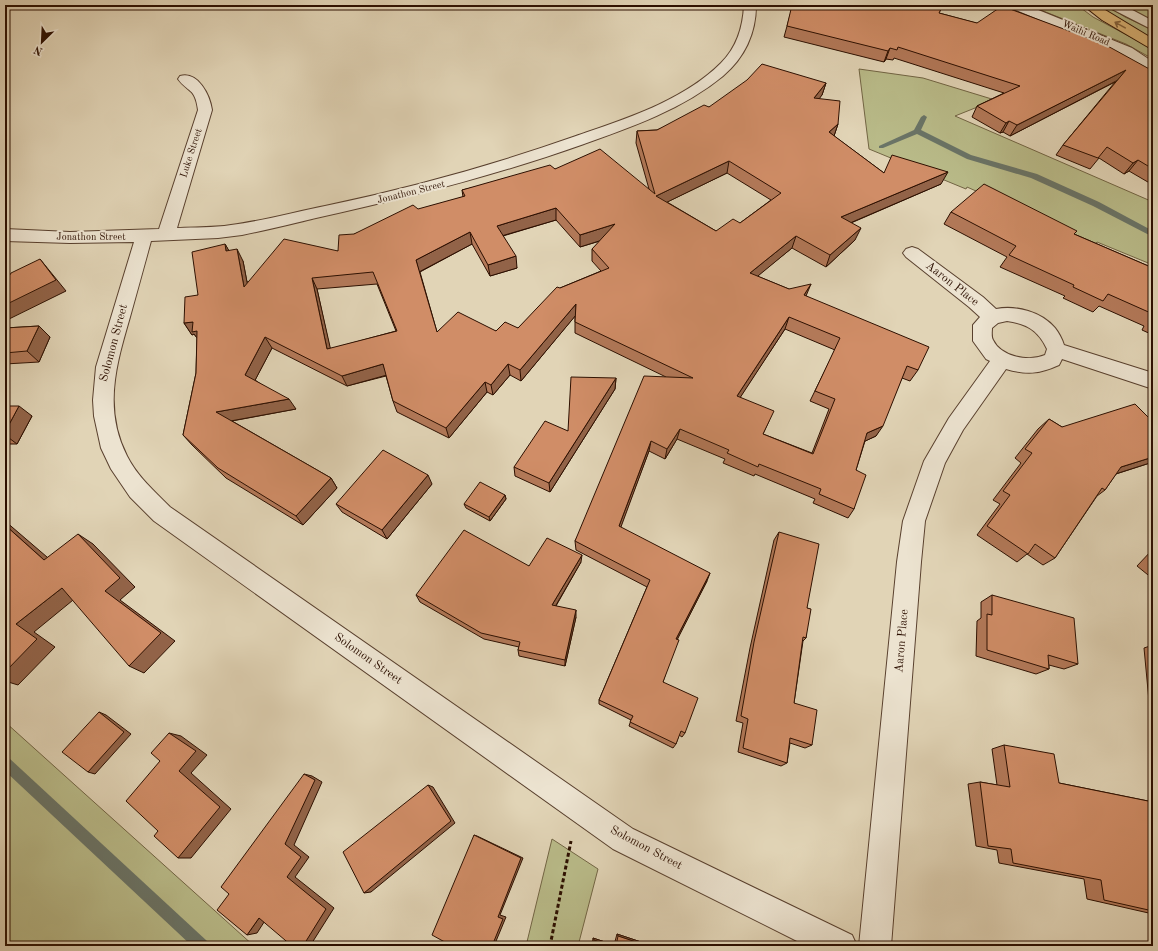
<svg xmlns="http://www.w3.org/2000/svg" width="1158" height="951" viewBox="0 0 1158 951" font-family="'Old Standard TT',serif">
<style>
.green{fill:#b9bb89;stroke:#726544}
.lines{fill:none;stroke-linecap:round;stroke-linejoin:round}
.stream{fill:#6a7467;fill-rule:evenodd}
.minor-casing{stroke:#59402e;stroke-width:2}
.highway-casing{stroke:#2c0f00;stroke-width:2}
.path{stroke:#2c0f00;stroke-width:3;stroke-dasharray:4 2.5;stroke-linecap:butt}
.minor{fill:#ece3d0;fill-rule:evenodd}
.highway{fill:#e0ba7b;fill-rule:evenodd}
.wall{fill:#b37959;stroke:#2c0f00;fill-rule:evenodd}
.shaded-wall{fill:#926348;stroke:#2c0f00}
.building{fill:#d08d67;stroke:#2c0f00;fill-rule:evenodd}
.oneway{stroke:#86643e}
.labels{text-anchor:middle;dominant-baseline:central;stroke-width:4;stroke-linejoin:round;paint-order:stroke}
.far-street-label{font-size:10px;fill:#2c0f00;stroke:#ece3d0}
.street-label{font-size:12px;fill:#2c0f00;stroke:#ece3d0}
</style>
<rect width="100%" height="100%" fill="#e1d4b6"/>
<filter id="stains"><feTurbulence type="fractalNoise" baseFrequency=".005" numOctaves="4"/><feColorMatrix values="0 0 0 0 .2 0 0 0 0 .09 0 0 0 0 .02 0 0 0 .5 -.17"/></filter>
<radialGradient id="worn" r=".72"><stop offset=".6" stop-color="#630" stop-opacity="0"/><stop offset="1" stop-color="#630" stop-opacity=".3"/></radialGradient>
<g class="green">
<path d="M1028 5H1077L1093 17 1153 49V59L1126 44Z"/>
<path d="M1095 5H1106L1125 17 1153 30V39L1115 18Z"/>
<path d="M1122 5H1153V23Z"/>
<path d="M859 69 923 78 995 100 955 116 1153 202V265L1097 242 1095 244 967 187 966 189 869 149Z"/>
<path d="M5 722 254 946H5Z"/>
<path d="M552 839 598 869 578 946H526Z"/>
</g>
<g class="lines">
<g class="stream">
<path d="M924 115 927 117 921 130 971 155 1037 174 1099 202 1153 231V237L1093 206 1031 178 967 159 917 134 883 148H879V146L914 130 921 117Z"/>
<path d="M5 756 9 758 207 941 209 946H192L5 771Z"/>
</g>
<defs>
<g id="minor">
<path d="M744 5H756C756 34 744 58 723 76 683 109 632 127 584 144 497 175 407 198 316 218 291 224 267 230 242 235L218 238 151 241C144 267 137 292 130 317 116 365 103 409 127 456 137 476 154 491 170 507L633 829 852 935 857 946H807L613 849 154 521 130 497 111 469 101 448 94 416 93 400 96 367 134 242 70 243 5 241V229L70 232 159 229 198 110C195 87 188 93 178 79L180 76C198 71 210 95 212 110L177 228C195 227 213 228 231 225 263 221 294 212 325 206 410 188 494 165 576 136 625 119 683 101 721 63 737 47 743 27 744 5Z"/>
<path d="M1009 5H1026L1132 48 1153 62V72L1148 71 1122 54 1011 8Z"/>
<path d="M1108 5H1123L1153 21V30L1110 8Z"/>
<path d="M912 247 918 249 983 297 996 309C1016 305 1042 312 1055 328 1059 333 1062 339 1064 345L1153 373V389L1062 359 1059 365C1039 374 1027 375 1006 369L963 430 945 463 925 521 921 562 891 946H859L897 562 903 521 924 461 949 418 990 361 986 359 973 341V325L980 317 969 307 906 257 903 253 906 249ZM1007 321C1027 324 1038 330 1047 349L1045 355C1029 362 1001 357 993 340 991 337 992 331 992 328L998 323Z"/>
</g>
<path id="highway" d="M1083 5H1097L1153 39V48L1148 47 1102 20Z"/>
</defs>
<use href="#minor" class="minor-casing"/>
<use href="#highway" class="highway-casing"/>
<path class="path" d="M550 946 571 841"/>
<use href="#minor" class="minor"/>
<use href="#highway" class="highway"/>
</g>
<g class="wall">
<path d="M791 5H943L939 13 1153 71V185L1129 171 1124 174 1099 158 1090 169 1056 155 1063 145 1115 82 1010 136 1003 132 1000 133 972 117 977 106 1004 93 894 58 893 60 886 59 884 62 784 37 792 8Z"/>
<path d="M826 83 822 95 819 98 838 124 834 136 884 173 941 184 851 223 855 240 826 267 792 248 757 276 806 296 918 370 910 381 902 378 876 436 865 441 856 470 854 509 848 518 813 503 815 499 755 474 754 476 723 463 725 459 677 439 665 459 649 451 620 527 707 581 677 639 663 682 685 733 682 737 679 735 676 744 673 748 629 726 631 720 599 704V700L647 587 576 550 575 541 666 377 575 333V316L521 381 510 375 493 395 487 392 449 438 397 412 393 401 386 376 347 386 272 348 255 380 296 409 232 421 331 478 337 488 303 525 226 478 192 445 183 435 196 373 197 338 194 334 192 335 184 323 198 295 225 244 229 251 243 261 247 282 338 251 354 234 463 197 462 190 555 169 649 189 636 143 637 131 657 130 709 107ZM727 173 771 200 740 223 716 231 667 202ZM556 220 580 247 600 241 592 249V261L601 271 560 288 518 328 496 331 437 332 420 272 472 244 490 276 517 268 503 236ZM377 284 396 331 330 349 317 289ZM785 329 835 350 810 401 829 409 812 453 763 434 769 421 740 397Z"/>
<path d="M951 212 1074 234 1153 268V335L1142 330 1144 326 1099 306 1093 312 1063 298 1065 296 1000 267 1007 257 944 224Z"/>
<path d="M39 326 50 337 39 362 5 364V328Z"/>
<path d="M616 378 615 389 550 492 515 476 514 467 568 431Z"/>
<path d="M5 406 32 416 17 444H5Z"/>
<path d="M1049 419 1062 427 1153 462 1116 474 1105 490 1097 496 1055 558 1043 565 1027 554 1017 562 977 535 1000 504 993 500 1021 463 1015 458 1038 429Z"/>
<path d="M432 484 387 539 342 512 336 504Z"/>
<path d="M505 495 506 499 490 521 466 508 464 504Z"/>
<path d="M779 532 807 608 806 638 803 641 794 703 812 745 805 748 790 743 787 763 781 766 738 752 743 723 736 721 750 648 774 540Z"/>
<path d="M1153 549V579L1137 566Z"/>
<path d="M581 562 556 606 576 617 565 666 519 656 518 650 519 647 484 639 420 602 416 595 529 566Z"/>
<path d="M992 595 1078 664 1064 669 1049 665V669L1036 674 976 656 977 621 981 618V602Z"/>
<path d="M1153 645V733H1152L1144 648Z"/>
<path d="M1004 745 1059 783 1153 802V914L1087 899 1084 879 999 863 997 850 976 846 968 784 980 782 997 785 992 749Z"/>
<path d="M617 934 653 946H592L593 938 614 945Z"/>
</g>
<g class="shaded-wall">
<path d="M890 48 886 59 884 62 888 51Z"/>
<path d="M1126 70 1118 80 1010 136 1017 125Z"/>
<path d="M826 83 822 95 811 110 814 98Z"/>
<path d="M1009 121 1003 132 1000 133 1006 123Z"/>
<path d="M838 124 834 136 829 132Z"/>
<path d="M1138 160 1129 171 1124 174 1133 163Z"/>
<path d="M729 161 727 173 655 208 656 196Z"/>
<path d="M948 172 941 184 836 229 841 217Z"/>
<path d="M556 208V220L498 237 497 226Z"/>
<path d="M615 224V236L580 247V235Z"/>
<path d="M861 228 855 240 826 267 830 255Z"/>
<path d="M470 232 472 244 419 272 416 260Z"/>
<path d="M796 236 792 248 747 285 750 273Z"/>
<path d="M225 244 232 256 226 251Z"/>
<path d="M237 249 243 261 250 298 244 287Z"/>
<path d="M516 256 517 268 490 276 488 265Z"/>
<path d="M40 259 66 291 5 321V305Z"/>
<path d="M312 278 317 289 333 360 327 349Z"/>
<path d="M811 284 806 296 799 307 804 295Z"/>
<path d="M576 304V315L521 381 520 370Z"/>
<path d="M789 317 785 329 734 407 737 396Z"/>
<path d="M193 322 201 333V343L194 334 192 335 184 323Z"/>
<path d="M39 326 50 337 39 362 27 351Z"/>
<path d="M265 337 272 348 252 386 245 375Z"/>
<path d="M383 364 387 375 347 386 342 376Z"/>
<path d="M508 364 510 375 493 395 491 385Z"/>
<path d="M616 378 615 389 550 492 549 483Z"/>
<path d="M485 382 487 392 449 438 446 428Z"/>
<path d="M289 399 296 409 225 422 216 412Z"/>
<path d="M19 406 32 416 17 444 5 435V432Z"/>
<path d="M883 426 876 436 861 443 867 433Z"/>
<path d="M680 429 677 439 665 459 667 449Z"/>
<path d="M651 441 649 451 618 535 619 526Z"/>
<path d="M1153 457V462L1109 476 1121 467Z"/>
<path d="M428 475 432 484 387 539 382 530Z"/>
<path d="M331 478 337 488 303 525 296 516Z"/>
<path d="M505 495 506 499 490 521 489 517Z"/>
<path d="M5 521 61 569 44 560 5 525Z"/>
<path d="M78 534 93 544 135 587 120 600 175 641 144 673 129 666 105 591Z"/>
<path d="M582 555 581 562 552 612V605Z"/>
<path d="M710 573 707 581 674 646 676 639Z"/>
<path d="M62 588 78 596 34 632 55 647 18 685 5 681V672L16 624Z"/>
<path d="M576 610V617L565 666V660Z"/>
<path d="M99 712 106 715 131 734 95 774 88 772Z"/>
<path d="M169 733 181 736 207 755 191 773 231 809 191 858H178L179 771Z"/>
<path d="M304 774 312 776 322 782 294 845 309 857 295 877 334 908 310 946H303L287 877 285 844Z"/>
<path d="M428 785 433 787 455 823 371 892 364 893Z"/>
<path d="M474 835 477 836 523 858 500 915 506 917 494 946H492L498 917Z"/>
<path d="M268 916 257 933 247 935 259 918Z"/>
<path d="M617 934 653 946H648L618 936Z"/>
<path d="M593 938 614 945 615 946H610L594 940Z"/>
</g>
<g class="building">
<path d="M792 5H943L939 13 977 23 1002 6 1104 44 1153 71V169L1138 160 1133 163 1107 147 1098 158 1063 145 1126 70 1017 125 1009 121 1006 123 977 106 1020 86 898 47 897 50 890 48 888 51 787 26Z"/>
<path d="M762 64 826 83 814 98 840 101 838 124 829 132 884 173 892 155 948 172 841 217 861 228 830 255 796 236 750 273 789 289 811 284 804 295 929 347 918 370 907 366 883 426 867 433 856 470 866 475 854 509 819 494 821 489 759 464 758 467 727 453 729 450 680 429 667 449 651 441 619 526 710 573 676 639 679 640 663 682 698 698 685 733 681 731 676 744 630 722 633 716 599 700 650 580 575 541 644 376 693 378 575 322 576 304 520 370 508 364 491 385 485 382 446 428 393 401 383 364 342 376 265 337 245 375 289 399 216 412 331 478 296 516 218 468 183 435 196 373 197 331 192 332 193 322 184 323 185 297 198 295 192 252 225 244 226 251 237 249 244 287 284 239 338 251 339 235 354 234 413 205 418 209 465 196 462 190 550 165 555 169 600 149 655 194 637 131 657 130 704 105 709 107 747 80ZM729 161 781 193 740 223 733 219 716 231 656 196ZM556 208 580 235 615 224 592 249 609 268 560 288 557 287 518 328 505 322 496 331 458 312 437 332 416 260 470 232 488 265 516 256 497 226ZM373 272 397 331 327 349 312 278ZM789 317 840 338 815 391 835 399 813 454 763 434 774 411 737 396Z"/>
<path d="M984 184 1077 231 1074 234 1153 268V314L1108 294 1103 301 1073 287 1074 285 1009 255 1016 246 951 212Z"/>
<path d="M40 259 56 280 5 305V283L11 273Z"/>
<path d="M39 326 27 351 5 353V328Z"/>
<path d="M571 377 616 378 549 483 514 467 545 421 568 431Z"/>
<path d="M1135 404 1153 422V457L1121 467 1105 490 1102 488 1055 558 1035 544 1028 554 987 526 1010 495 1003 491 1032 453 1025 449 1049 419 1062 427Z"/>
<path d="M5 406H19L5 432Z"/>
<path d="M383 450 428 475 382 530 336 504Z"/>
<path d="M480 482 505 495 489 517 464 504Z"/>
<path d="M5 525 44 560 78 534 120 578 105 591 161 633 129 666 62 588 16 624 37 639 5 672Z"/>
<path d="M464 530 529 566 547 538 582 555 552 605 576 610 565 660 518 650 520 642 481 633 416 595Z"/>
<path d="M779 532 819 544 807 608 811 609 806 638 803 637 794 703 817 710 812 745 790 738 787 763 743 748 748 719 741 716 754 642Z"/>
<path d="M992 595 1074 618 1078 664 1048 655 1049 669 987 650V614L992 615Z"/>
<path d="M99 712 124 732 88 772 62 752Z"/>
<path d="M169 733 196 751 179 771 220 807 178 858 154 836 158 831 126 801 160 761 151 753Z"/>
<path d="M1004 745 1054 754 1059 783 1153 802V911L1104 900 1101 880 1013 863 1011 849 988 846 980 782 1010 787Z"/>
<path d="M304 774 315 780 285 844 301 857 287 877 326 909 303 946H292L259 918 247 935 217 910 229 894 221 887Z"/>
<path d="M428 785 451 821 364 893 343 852Z"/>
<path d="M474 835 521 858 498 917 503 919 492 946H452L432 935Z"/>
<path d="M618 936 648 946H616Z"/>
<path d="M594 940 610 946H593Z"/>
</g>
<defs><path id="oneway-shaft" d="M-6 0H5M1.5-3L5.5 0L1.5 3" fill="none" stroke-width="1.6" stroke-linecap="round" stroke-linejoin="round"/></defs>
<use class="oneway" href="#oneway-shaft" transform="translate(1120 25) rotate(-151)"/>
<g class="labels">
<g class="far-street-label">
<text transform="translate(1086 33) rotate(23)">Waihi Road</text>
<text transform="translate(191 153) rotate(-72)">Luke Street</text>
<text transform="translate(411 192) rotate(-14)">Jonathon Street</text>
<text x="91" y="237">Jonathon Street</text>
</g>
<g class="street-label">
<text transform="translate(952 284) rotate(38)">Aaron Place</text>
<text transform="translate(114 343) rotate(-75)">Solomon Street</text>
<text transform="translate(902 641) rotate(-85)">Aaron Place</text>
<text transform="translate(368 659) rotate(35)">Solomon Street</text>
<text transform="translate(646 848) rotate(28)">Solomon Street</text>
</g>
</g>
<rect width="1158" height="951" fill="none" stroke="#e1d4b6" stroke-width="20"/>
<rect x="6" y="6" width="1146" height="939" fill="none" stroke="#2c0f00" stroke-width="2"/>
<rect x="10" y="10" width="1138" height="931" fill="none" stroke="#2c0f00"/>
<g transform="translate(42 42) rotate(204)" stroke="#ece3d0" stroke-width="3" paint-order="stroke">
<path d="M0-3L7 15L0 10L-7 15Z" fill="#2c0f00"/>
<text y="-6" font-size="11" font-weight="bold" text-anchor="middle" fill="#2c0f00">N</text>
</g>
<rect width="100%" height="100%" filter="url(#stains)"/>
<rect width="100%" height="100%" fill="url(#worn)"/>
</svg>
